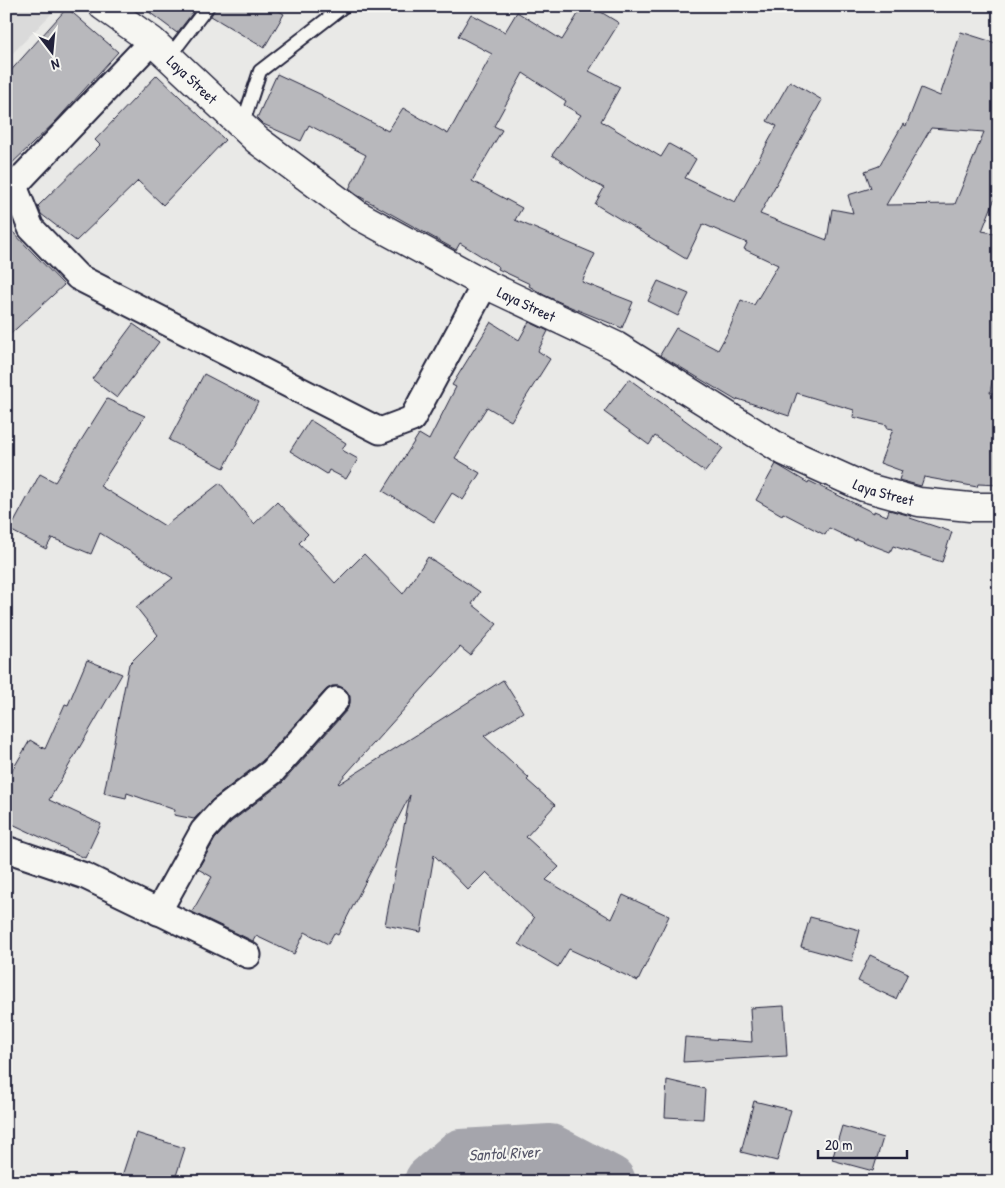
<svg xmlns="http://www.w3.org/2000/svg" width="1005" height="1188" viewBox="0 0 1005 1188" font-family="'Patrick Hand',sans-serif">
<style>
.built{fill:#dadada}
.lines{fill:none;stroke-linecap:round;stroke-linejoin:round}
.river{stroke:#a5a5ac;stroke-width:54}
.building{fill:#b8b8bc;stroke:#22223b;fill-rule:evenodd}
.service-casing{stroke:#22223b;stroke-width:16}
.minor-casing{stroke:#22223b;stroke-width:29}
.tertiary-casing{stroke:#22223b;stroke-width:31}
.service{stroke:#f6f6f2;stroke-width:12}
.minor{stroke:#f6f6f2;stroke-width:25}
.tertiary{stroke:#f6f6f2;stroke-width:28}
.labels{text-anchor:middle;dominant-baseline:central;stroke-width:4.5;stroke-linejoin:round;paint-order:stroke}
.street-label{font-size:15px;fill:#22223b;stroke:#f6f6f2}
.water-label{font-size:16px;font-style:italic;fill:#565668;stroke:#f6f6f2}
</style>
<rect width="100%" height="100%" fill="#e9e9e7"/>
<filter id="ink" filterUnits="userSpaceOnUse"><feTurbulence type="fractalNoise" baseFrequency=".02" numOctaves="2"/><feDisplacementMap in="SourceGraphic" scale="10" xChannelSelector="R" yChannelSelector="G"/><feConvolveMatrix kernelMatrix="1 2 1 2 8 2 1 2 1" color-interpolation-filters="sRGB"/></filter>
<g filter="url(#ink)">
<path class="built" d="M6 6H59L6 60Z"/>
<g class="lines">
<path class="river" d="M431 1182 461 1156 550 1151 609 1182"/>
</g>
<g class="building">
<path d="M141 6H198L177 33Z"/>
<path d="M216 6H271L284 14 264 48 211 16Z"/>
<path d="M583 6H591L619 23 589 71 620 87 601 121 661 157 669 144 696 159 685 178 735 202 777 126 767 121 790 81 822 100 760 214 827 240 832 209 853 213 848 195 871 188 865 171 879 166 903 124 906 126 921 88 940 96 961 32 999 44V188L982 231 999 234V341L990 393H999V485L978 484 977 487 924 477 921 486 899 480 902 471 880 463 893 429 887 428V425L853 417 854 410 797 393 789 416 738 399 737 401 660 355 676 328 718 350 729 330 741 300 754 305 778 265 744 249 747 243 703 224 686 259 595 204 604 188 589 180 552 155 581 115 564 105 566 101 523 73 494 126 502 130 472 181 522 208 515 220 595 254 582 282 633 302 622 328 573 308 544 295 529 286 530 284 498 269 499 267 460 243 456 250 357 195 349 189 366 155 309 125 301 141 263 124 257 118 277 74 322 95V96L388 131 403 108 448 134 492 54 458 36 471 14 505 32 517 12 562 40ZM931 128 984 132 955 204 886 205Z"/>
<path d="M67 8 118 52 55 122 6 169V76Z"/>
<path d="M157 75 225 140 163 205 138 181 76 241 41 214 38 206 100 145 95 140Z"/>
<path d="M6 225 64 285 6 338Z"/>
<path d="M658 281 689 294 678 316 648 301Z"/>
<path d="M491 322 519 340 529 322 548 331 538 351 550 359 511 421 487 407 455 458 480 473 463 500 452 493 434 522 383 491 419 434 429 440 456 387 452 385Z"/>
<path d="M133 324 159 342 117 398 92 379Z"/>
<path d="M204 374 258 402 224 468 169 440Z"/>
<path d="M629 379 723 448 705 472 655 436 649 445 604 412Z"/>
<path d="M107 399 145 416 100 486 165 526 220 483 254 524 277 502 308 534 299 543 335 583 364 554 403 594 428 557 480 592 472 604 497 624 470 655 460 647 338 783 339 784 503 680 523 712 484 736 529 778 527 780 555 805 526 837 559 867 546 880 612 919 623 895 669 916 638 981 569 949 558 967 519 944 534 918 486 872 468 890 434 855 421 932 385 925 410 795 338 935 334 933 328 944 305 932 294 954 256 936 253 941 192 912 212 877 198 869 215 839 231 822 283 782 347 710 350 703V696L346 690 339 686H332L326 690 262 761 212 800 194 819 174 815 175 810 127 793 126 798 104 793 129 664 158 635 136 607 173 578 100 533 91 554 52 538 46 549 10 530 40 474 55 482Z"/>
<path d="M310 420 346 443 342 450 358 459 346 479 329 470 327 474 290 451Z"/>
<path d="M776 464 808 483 809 481 874 513V511L887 516 889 510 911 516 910 518 952 532 942 562 893 546 890 552 856 539V541L829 528 825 535 783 513 782 515 756 500Z"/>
<path d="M87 660 122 674 49 800 101 824 85 858 6 821V781L30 740 45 749 65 704 68 705Z"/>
<path d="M810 917 860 930 852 961 801 947Z"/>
<path d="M870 955 908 973 896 999 858 981Z"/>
<path d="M784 1006 787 1056 683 1062 685 1037 752 1042 750 1008Z"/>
<path d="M667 1080 705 1089 703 1119 665 1117Z"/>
<path d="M754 1101 791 1110 777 1161 741 1152Z"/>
<path d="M842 1126 883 1138 873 1171 832 1160Z"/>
<path d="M136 1133 185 1148 174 1182H120Z"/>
</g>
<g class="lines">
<defs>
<g id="service">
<path d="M169 57 208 6"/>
<path d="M242 126 260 71 344 6"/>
</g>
<g id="minor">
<path d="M152 41 14 186 31 228 78 277 380 431 412 419 485 284"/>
<path d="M6 849 85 876 248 955"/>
<path d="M158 912 203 831 221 811 272 772 336 700"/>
</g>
<g id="tertiary">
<path id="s1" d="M103 6 152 41 257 140 358 215 485 284 616 346 784 451 864 487 919 502 970 507H999"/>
</g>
</defs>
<use href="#service" class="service-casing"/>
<use href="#minor" class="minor-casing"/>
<use href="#tertiary" class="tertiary-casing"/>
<use href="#service" class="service"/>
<use href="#minor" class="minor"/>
<use href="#tertiary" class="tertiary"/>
</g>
</g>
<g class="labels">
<g class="street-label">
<text stroke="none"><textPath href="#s1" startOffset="116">Laya Street</textPath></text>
<text stroke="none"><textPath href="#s1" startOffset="521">Laya Street</textPath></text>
<text stroke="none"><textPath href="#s1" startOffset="926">Laya Street</textPath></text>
</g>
<g class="water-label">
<text transform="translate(504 1153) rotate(-3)">Santol River</text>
</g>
</g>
<rect width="1005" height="1188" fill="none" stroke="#f6f6f2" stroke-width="25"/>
<rect x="12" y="12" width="980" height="1163" fill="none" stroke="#22223b" stroke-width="2" filter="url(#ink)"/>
<g transform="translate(52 52) rotate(164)" stroke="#f6f6f2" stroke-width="4" paint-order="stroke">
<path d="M0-4L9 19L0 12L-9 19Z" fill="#22223b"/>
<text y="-8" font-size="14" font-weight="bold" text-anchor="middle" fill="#22223b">N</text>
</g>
<path d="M818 1150v8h89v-8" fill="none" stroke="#22223b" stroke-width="2.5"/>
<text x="825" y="1150" font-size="15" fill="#22223b" stroke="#f6f6f2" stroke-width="4" paint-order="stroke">20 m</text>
</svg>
